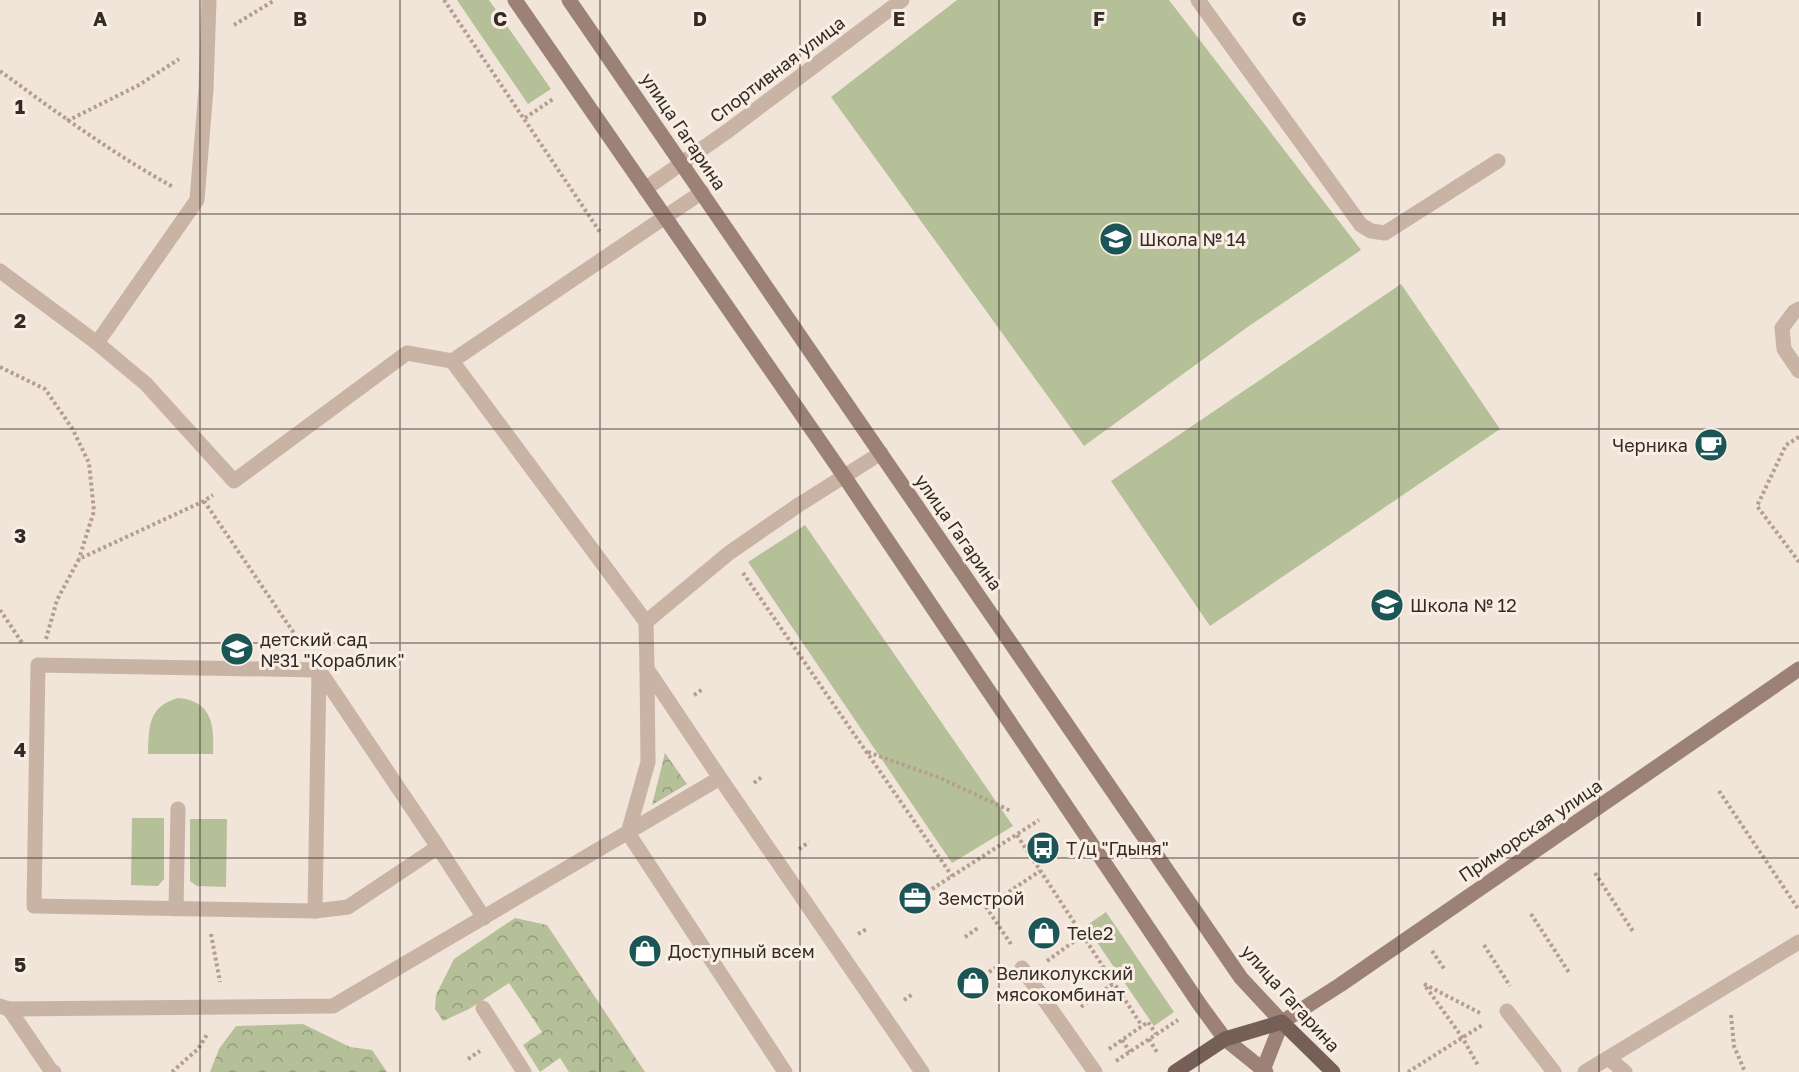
<svg xmlns="http://www.w3.org/2000/svg" width="1799" height="1072" viewBox="0 0 1799 1072" font-family="'Golos Text',sans-serif">
<style>
.green{fill:#b5c099}
.forest{fill:url(#forest-crowns)}
.lines{fill:none;stroke-linecap:round;stroke-linejoin:round}
.path{stroke:#b59d8f;stroke-width:4;stroke-dasharray:3 3;stroke-linecap:butt}
.lane{stroke:#c9b3a4;stroke-width:15}
.street{stroke:#c9b3a4;stroke-width:15}
.secondary{stroke:#9c8176;stroke-width:15}
.primary{stroke:#765f57;stroke-width:15}
.grid{fill:none;stroke:#342a26;stroke-width:1.5;stroke-opacity:0.55}
.labels{text-anchor:middle;dominant-baseline:central;stroke-width:6;stroke-linejoin:round;paint-order:stroke}
.street-label{font-size:18px;fill:#342a26;stroke:#f9eee4}
.poi-label{font-size:18px;fill:#342a26;stroke:#f9eee4;text-anchor:start}
.grid-label{font-size:20px;text-anchor:middle;font-weight:bold;fill:#342a26;stroke:#f9eee4;stroke-width:6;stroke-linejoin:round;paint-order:stroke}
</style>
<defs>
<pattern id="forest-crowns" width="20" height="18" patternUnits="userSpaceOnUse" patternTransform="scale(1.5)"><rect width="20" height="18" fill="#b5c099"/><path d="M2 6a3 3 0 1 1 6 0M12 15a3 3 0 1 1 6 0" fill="none" stroke="#949c7d"/></pattern>
</defs>
<rect width="100%" height="100%" fill="#f1e4d8"/>
<g class="green">
<path d="M457 0H489L551 89 528 104Z"/>
<path d="M957 0H1169L1361 250 1249 326 1084 446 831 97Z"/>
<path d="M1401 284 1500 429 1210 626 1111 481Z"/>
<path d="M805 525 1013 826 952 863 748 562Z"/>
<path d="M178 698C213 701 214 726 213 754H148C149 726 148 707 178 698Z"/>
<path d="M132 818H164V879L158 886 131 885Z"/>
<path d="M190 819H227L226 887 197 886 190 881Z"/>
<path d="M1106 912 1174 1012 1154 1026 1086 926Z"/>
</g>
<g class="forest">
<path d="M665 753 687 784 652 805Z"/>
<path d="M515 918 547 925 645 1072H569L560 1058 540 1072 523 1045 542 1032 509 983 469 1009 443 1021 435 1009 436 995 454 959Z"/>
<path d="M303 1024 350 1047 372 1050 387 1072H210L219 1049 236 1026Z"/>
</g>
<g class="lines">
<g class="path">
<path d="M444 0 600 232"/>
<path d="M234 25 275 0"/>
<path d="M0 71C56 112 112 153 173 187"/>
<path d="M525 118 553 99"/>
<path d="M67 121 139 85 179 59"/>
<path d="M0 367 45 389 72 428 89 463 94 511 79 559"/>
<path d="M1799 437 1786 445 1757 506 1799 562"/>
<path d="M204 501 300 642"/>
<path d="M743 573 952 876"/>
<path d="M0 610 23 644"/>
<path d="M46 639 57 600 79 559 204 501 213 495"/>
<path d="M694 695 703 689"/>
<path d="M868 752 940 778 1011 811"/>
<path d="M754 783 763 776"/>
<path d="M1719 791 1799 910"/>
<path d="M1017 835 1142 1026"/>
<path d="M799 849 809 842"/>
<path d="M1595 873 1634 933"/>
<path d="M932 889 1039 820"/>
<path d="M1531 914 1570 974"/>
<path d="M211 934 220 982"/>
<path d="M858 934 868 928"/>
<path d="M965 937 978 928"/>
<path d="M1011 944 986 907 1040 871"/>
<path d="M1484 945 1510 986"/>
<path d="M1432 951 1445 970"/>
<path d="M1047 961 1083 935"/>
<path d="M989 972 997 967"/>
<path d="M1424 984 1482 1014"/>
<path d="M1426 987 1462 1037 1479 1067"/>
<path d="M904 1000 913 994"/>
<path d="M1081 1007 1114 983"/>
<path d="M1731 1015 1734 1046 1745 1072"/>
<path d="M1149 1039 1158 1054"/>
<path d="M1122 1040 1130 1052"/>
<path d="M1109 1049 1148 1022 1156 1034"/>
<path d="M468 1059 480 1051"/>
<path d="M1116 1061 1178 1020"/>
<path d="M172 1072 198 1049 208 1033"/>
<path d="M1408 1072 1484 1024"/>
</g>
<g class="lane">
<path d="M209 0 206 89 197 200 97 343 146 384 234 481 407 353 452 361"/>
<path d="M1198 0 1361 225 1371 231 1385 233 1498 161"/>
<path d="M645 189 729 130 902 0"/>
<path d="M1799 309 1794 312 1782 328 1784 349 1799 371"/>
<path d="M646 622 452 361 702 192"/>
<path d="M647 669 646 622 729 553 800 504 881 453"/>
<path d="M438 847 319 670 38 665 34 906 315 911 348 907 438 847 484 918"/>
<path d="M176 909 178 809"/>
<path d="M315 911 319 670"/>
<path d="M1022 968 1095 1072"/>
<path d="M0 1006 9 1009 333 1006 720 778"/>
<path d="M483 1008 524 1072"/>
<path d="M9 1009 52 1072H54"/>
<path d="M1507 1011 1554 1072"/>
<path d="M1608 1058 1625 1072"/>
<path d="M785 1072 628 833 648 762 647 669 720 778 922 1072"/>
<path d="M1585 1072 1799 942"/>
</g>
<path class="street" d="M0 271 97 343"/>
<g class="secondary">
<path d="M515 0 844 476 1200 1005 1225 1039 1266 1072"/>
<path d="M569 0 1241 978 1282 1022"/>
<path d="M1261 1072 1263 1070 1282 1022 1340 985 1799 669"/>
</g>
<path class="primary" d="M1175 1072 1225 1039 1282 1022 1333 1072"/>
</g>
<path class="grid" d="M200 0V1072M400 0V1072M600 0V1072M800 0V1072M999 0V1072M1199 0V1072M1399 0V1072M1599 0V1072M0 214H1799M0 429H1799M0 643H1799M0 858H1799"/>
<defs>
<symbol id="school-disc" viewBox="-11 -11 22 22"><circle r="9.5" fill="#1c5556" stroke="#f9eee4"/><path d="M0-5L7-2L0 1L-7-2ZM-4 1L0 2.5L4 1V4Q0 6-4 4Z" fill="#fff"/></symbol>
<symbol id="cafe-disc" viewBox="-11 -11 22 22"><circle r="9.5" fill="#1c5556" stroke="#f9eee4"/><path d="M-5.5-4.5H6V0H3Q3 3.5 0 3.5H-2.5Q-5.5 3.5-5.5 0ZM3-3.2v2h1.7v-2ZM-6 4.5H4V6H-6Z" fill="#fff"/></symbol>
<symbol id="bus-disc" viewBox="-11 -11 22 22"><circle r="9.5" fill="#1c5556" stroke="#f9eee4"/><path d="M-5-6H5V4H4V6H2V4H-2V6H-4V4H-5ZM-3.5-4V0h7V-4ZM-3.5 1.2v1.5H-2V1.2ZM2 1.2v1.5H3.5V1.2Z" fill="#fff"/></symbol>
<symbol id="office-disc" viewBox="-11 -11 22 22"><circle r="9.5" fill="#1c5556" stroke="#f9eee4"/><path d="M-6-3h4V-5.5h4V-3h4V5H-6ZM-1-4.5V-3h2v-1.5ZM-6 0V1H6V0Z" fill="#fff"/></symbol>
<symbol id="shop-disc" viewBox="-11 -11 22 22"><circle r="9.5" fill="#1c5556" stroke="#f9eee4"/><path d="M-5-2.5h2.3a2.7 3.5 0 0 1 5.4 0H5L5.5 6h-11ZM-1.5-2.5h3a1.5 2.3 0 0 0-3 0Z" fill="#fff"/></symbol>
</defs>
<g fill-rule="evenodd">
<use href="#school-disc" x="1097" y="220" width="38" height="38"/>
<use href="#cafe-disc" x="1692" y="426" width="38" height="38"/>
<use href="#school-disc" x="1368" y="586" width="38" height="38"/>
<use href="#school-disc" x="218" y="630" width="38" height="38"/>
<use href="#bus-disc" x="1024" y="829" width="38" height="38"/>
<use href="#office-disc" x="896" y="879" width="38" height="38"/>
<use href="#shop-disc" x="1025" y="914" width="38" height="38"/>
<use href="#shop-disc" x="626" y="932" width="38" height="38"/>
<use href="#shop-disc" x="954" y="964" width="38" height="38"/>
</g>
<g class="labels">
<g class="street-label">
<text transform="translate(777 69) rotate(-37)">Спортивная улица</text>
<text transform="translate(684 131) rotate(56)">улица Гагарина</text>
<text transform="translate(959 532) rotate(55)">улица Гагарина</text>
<text transform="translate(1530 830) rotate(-34)">Приморская улица</text>
<text transform="translate(1291 998) rotate(48)">улица Гагарина</text>
</g>
<g class="poi-label">
<text x="1139" y="239">Школа № 14</text>
<text x="1688" y="445" text-anchor="end">Черника</text>
<text x="1410" y="605">Школа № 12</text>
<text x="260" y="639">детский сад<tspan x="260" dy="21">№31 "Кораблик"</tspan></text>
<text x="1066" y="848">Т/ц "Гдыня"</text>
<text x="938" y="898">Земстрой</text>
<text x="1067" y="933">Tele2</text>
<text x="668" y="951">Доступный всем</text>
<text x="996" y="973">Великолукский<tspan x="996" dy="21">мясокомбинат</tspan></text>
</g>
</g>
<g class="grid-label">
<text x="100" y="26">A</text>
<text x="300" y="26">B</text>
<text x="500" y="26">C</text>
<text x="700" y="26">D</text>
<text x="899" y="26">E</text>
<text x="1099" y="26">F</text>
<text x="1299" y="26">G</text>
<text x="1499" y="26">H</text>
<text x="1699" y="26">I</text>
<text x="20" y="114">1</text>
<text x="20" y="328">2</text>
<text x="20" y="543">3</text>
<text x="20" y="757">4</text>
<text x="20" y="972">5</text>
</g>
</svg>
